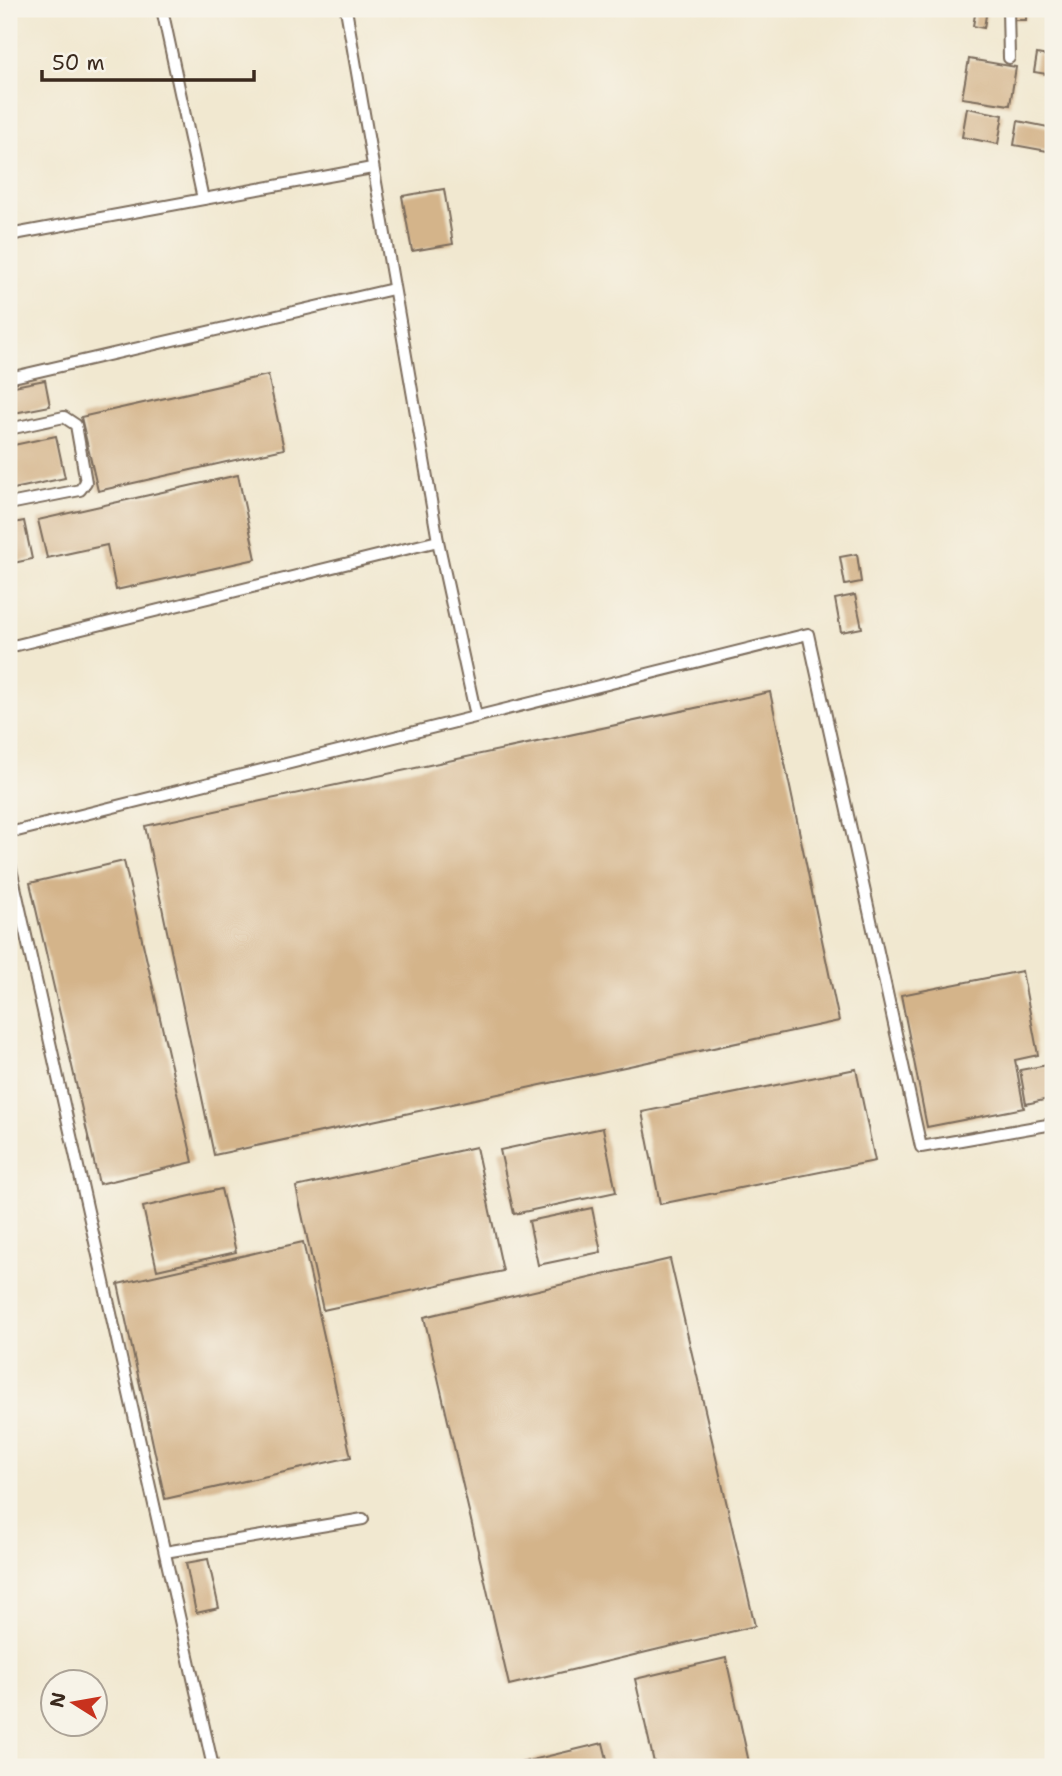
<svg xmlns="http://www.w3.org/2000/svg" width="1062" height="1776" viewBox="0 0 1062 1776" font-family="'Shantell Sans',sans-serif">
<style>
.building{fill:#d4b48a}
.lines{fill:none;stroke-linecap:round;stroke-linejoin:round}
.service-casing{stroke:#7b6c5c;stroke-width:14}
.service{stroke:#fff;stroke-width:10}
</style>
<rect width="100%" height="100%" fill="#f7f3e8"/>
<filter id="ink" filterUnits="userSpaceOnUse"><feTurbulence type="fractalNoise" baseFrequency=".0143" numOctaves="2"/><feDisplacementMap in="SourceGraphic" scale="14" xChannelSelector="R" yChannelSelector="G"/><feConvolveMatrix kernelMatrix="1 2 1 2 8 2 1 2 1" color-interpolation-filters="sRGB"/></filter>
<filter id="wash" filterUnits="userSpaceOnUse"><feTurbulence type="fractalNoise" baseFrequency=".00686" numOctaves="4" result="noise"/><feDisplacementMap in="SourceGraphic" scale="28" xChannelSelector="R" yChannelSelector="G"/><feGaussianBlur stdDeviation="1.57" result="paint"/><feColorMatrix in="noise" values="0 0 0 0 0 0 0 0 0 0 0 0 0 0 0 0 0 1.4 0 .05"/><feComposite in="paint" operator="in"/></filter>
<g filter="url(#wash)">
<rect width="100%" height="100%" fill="#f1e8d0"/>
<g id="blocks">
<g class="building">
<path d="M976 9H987L984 28 973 26Z"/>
<rect x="1011" y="9" width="15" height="11"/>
<path d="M1037 54 1053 57V75L1034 72Z"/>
<path d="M969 59 1016 67 1010 105 962 98Z"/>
<path d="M967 108 1003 115 998 144 962 137Z"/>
<path d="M1018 121 1053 128V152L1014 145Z"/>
<path d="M444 189 453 244 412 251 402 196Z"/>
<path d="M268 375 284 449 98 491 81 417Z"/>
<path d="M45 380 50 406 9 414V387Z"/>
<path d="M56 436 65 478 9 490V446Z"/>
<path d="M238 475 256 559 116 590 107 545 47 558 38 520Z"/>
<path d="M24 521 32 559 9 564V524Z"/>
<path d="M857 554 861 582 845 585 840 557Z"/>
<path d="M855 595 862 628 841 632 835 599Z"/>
<path d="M770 692 839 1021 214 1155 145 826Z"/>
<path d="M124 861 193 1162 99 1184 30 883Z"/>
<path d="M1022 971 1038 1055 1015 1060 1024 1108 927 1127 901 995Z"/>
<path d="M1053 1064V1098L1026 1104 1020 1070Z"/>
<path d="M856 1069 875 1161 660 1204 642 1112Z"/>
<path d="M603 1128 616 1192 514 1214 500 1150Z"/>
<path d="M476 1147 503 1271 323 1310 296 1187Z"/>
<path d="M221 1189 236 1252 157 1270 143 1207Z"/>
<path d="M592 1208 601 1252 538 1265 529 1221Z"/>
<path d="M303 1242 351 1457 165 1499 118 1284Z"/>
<path d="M670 1259 755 1626 509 1685 424 1317Z"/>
<path d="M208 1559 219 1608 196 1613 186 1563Z"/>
<path d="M726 1658 750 1767H655L635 1679Z"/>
<path d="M603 1743 609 1767H507V1766Z"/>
</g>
</g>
</g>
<g filter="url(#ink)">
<use href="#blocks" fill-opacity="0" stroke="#7b6c5c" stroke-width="2"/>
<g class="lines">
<defs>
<g id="service">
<path d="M162 9 203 199"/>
<path d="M346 9 438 541 476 716"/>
<path d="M1008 9 1009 58"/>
<path d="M9 235 372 168"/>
<path d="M9 378 393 289"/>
<path d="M9 429 64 417 76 425 86 482 80 490 9 504"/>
<path d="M9 647 438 541"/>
<path d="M9 833 808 634 921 1147 1053 1124"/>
<path d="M9 860 213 1767"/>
<path d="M165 1552 363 1519"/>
</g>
</defs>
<use href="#service" class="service-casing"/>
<use href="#service" class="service"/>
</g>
</g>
<rect width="1062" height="1776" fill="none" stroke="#f7f3e8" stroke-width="35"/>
<g transform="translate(74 1703) rotate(281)"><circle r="33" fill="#f7f3e8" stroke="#aca397" stroke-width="2"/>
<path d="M0-5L12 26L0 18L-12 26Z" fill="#c8321e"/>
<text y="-10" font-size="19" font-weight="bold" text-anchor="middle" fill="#3b2a1e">N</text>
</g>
<path d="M42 70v10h212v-10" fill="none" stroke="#3b2a1e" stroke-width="3.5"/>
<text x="52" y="70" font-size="21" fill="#3b2a1e" stroke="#f7f3e8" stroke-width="5" paint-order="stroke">50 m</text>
</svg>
